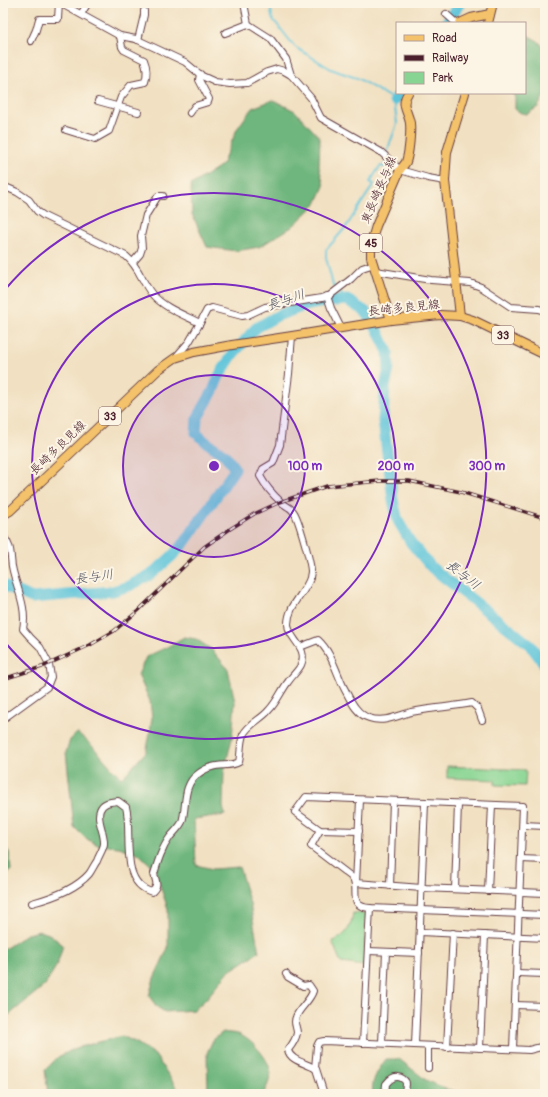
<svg xmlns="http://www.w3.org/2000/svg" width="548" height="1097" viewBox="0 0 548 1097" font-family="Pangolin,'Klee One',sans-serif">
<style>
.green{fill:#88d593;stroke:#697a5f}
.forest{fill:#6eb67d;stroke:#5c6a54}
.lines{fill:none;stroke-linecap:round;stroke-linejoin:round}
.stream{stroke:#5dc4da;stroke-width:2}
.river{stroke:#5dc4da;stroke-width:11}
.minor-casing{stroke:#633c42;stroke-width:8}
.major-casing{stroke:#633c42;stroke-width:10}
.minor{stroke:#fff;stroke-width:6}
.major{stroke:#f4c26a;stroke-width:8}
.rail-casing{stroke:#4a1f2b;stroke-width:3.5}
.rail{stroke:#fcf5e5;stroke-width:2;stroke-dasharray:6;stroke-linecap:butt}
.ring{fill:none;stroke:#7b2cbf;stroke-width:2}
.labels{text-anchor:middle;dominant-baseline:central;stroke-width:4;stroke-linejoin:round;paint-order:stroke}
.shield{fill:#fcf5e5;stroke:#7f5f63;stroke-width:1}
.shield-label{font-size:11px;font-weight:bold;fill:#4a1f2b}
.street-label{font-size:12px;fill:#4a1f2b;stroke:#fcf5e5}
.water-label{font-size:13px;font-style:italic;fill:#505160;stroke:#fcf5e5}
.centre{fill:#7b2cbf;stroke:#fcf5e5;stroke-width:2}
.ring-label{font-size:12px;text-anchor:middle;font-weight:bold;fill:#7b2cbf;stroke:#fcf5e5;stroke-width:4;stroke-linejoin:round;paint-order:stroke}
</style>
<rect width="100%" height="100%" fill="#fcf5e5"/>
<filter id="ink" filterUnits="userSpaceOnUse"><feTurbulence type="fractalNoise" baseFrequency=".025" numOctaves="2"/><feDisplacementMap in="SourceGraphic" scale="8" xChannelSelector="R" yChannelSelector="G"/><feConvolveMatrix kernelMatrix="1 2 1 2 8 2 1 2 1" color-interpolation-filters="sRGB"/></filter>
<filter id="wash" filterUnits="userSpaceOnUse"><feTurbulence type="fractalNoise" baseFrequency=".012" numOctaves="4" result="noise"/><feDisplacementMap in="SourceGraphic" scale="16" xChannelSelector="R" yChannelSelector="G"/><feGaussianBlur stdDeviation="0.9" result="paint"/><feColorMatrix in="noise" values="0 0 0 0 0 0 0 0 0 0 0 0 0 0 0 0 0 1.4 0 .05"/><feComposite in="paint" operator="in"/></filter>
<g filter="url(#wash)">
<rect width="100%" height="100%" fill="#f1e0c1"/>
<g class="green">
<path d="M447 766 526 770 525 786 495 785V780L447 778Z"/>
<path d="M353 913 366 914 364 966 341 963 332 941C346 937 351 927 353 913Z"/>
</g>
<g class="forest">
<path d="M525 34 538 41 545 49V94L538 107 527 114 521 113 515 109V97L512 93H525Z"/>
<path d="M273 100 295 111 320 138 319 167 324 186 316 204 292 227 259 247 236 251 207 247 192 214 191 185 222 165 237 129 252 108Z"/>
<path d="M184 637 196 639 212 650 228 669 235 702 232 738 224 772 223 807 225 815 194 819 196 865 213 869 239 867 250 904 259 952 228 972 206 999 194 1010 165 1012 157 1007 149 996 154 978 168 948V909L154 868 139 854 119 847 98 845 85 838 74 827 66 752 70 740 77 733C94 744 106 764 122 778L146 752 149 739 152 718 150 701 138 675 146 657 169 646Z"/>
<path d="M3 845 9 852 11 870 3 879Z"/>
<path d="M40 931 49 934 63 945 57 965 45 985 3 1020V948H6L27 934Z"/>
<path d="M223 1032C227 1033 233 1033 238 1034 250 1038 269 1058 270 1071 271 1079 267 1087 263 1094H208L207 1053 213 1040Z"/>
<path d="M122 1036 137 1043 155 1055 181 1094H48L45 1070 58 1057 76 1048Z"/>
<path d="M386 1059H399L426 1080 446 1089 467 1094H373C370 1081 379 1069 386 1059Z"/>
</g>
<g class="lines">
<g class="stream">
<path d="M273 3 271 10 272 18 295 47 331 69 359 79 394 100 397 124 386 154"/>
<path d="M347 300 333 285 326 258V250L346 227 374 184 370 182 380 166 384 167 387 160"/>
</g>
<g class="river">
<path d="M446 23 460 3"/>
<path d="M394 100 400 93"/>
<path d="M3 585 32 598 113 591 129 586 152 574 171 557 185 542 235 469 225 455 206 442 196 433 197 419 213 391 219 376 233 354 256 328 277 316 301 307 324 302 347 300 366 312 377 329 388 352 389 368 385 387 383 421 393 500 398 521 411 543 432 568 530 645 545 665"/>
</g>
</g>
</g>
<g filter="url(#ink)">
<g class="lines">
<defs>
<g id="minor">
<path d="M60 3 120 36 136 39 185 62 202 76 215 82 230 84 247 83 267 72 277 69 284 71 291 75 311 98 321 118 381 152 400 170 428 178 445 181"/>
<path d="M244 3 248 24 270 38 286 59 291 75"/>
<path d="M81 14 88 3"/>
<path d="M446 14 456 23"/>
<path d="M225 33 248 24"/>
<path d="M138 40 144 15V11"/>
<path d="M31 41 36 30 39 19H58L59 3"/>
<path d="M98 101 138 112"/>
<path d="M190 113 195 106 208 102 209 99 199 80 200 74"/>
<path d="M66 130 95 139 109 131 121 97 131 85 145 82C147 76 147 67 144 60L124 50 122 47 120 36"/>
<path d="M3 186 17 192 29 200 37 211 44 216 126 256C140 268 141 281 152 294 164 308 184 315 200 323L189 342 175 358"/>
<path d="M133 262 140 254 142 248 141 236 146 215 158 196H163"/>
<path d="M376 271 431 280 470 283 481 287 511 307 539 309 545 311"/>
<path d="M327 296 331 308 341 328"/>
<path d="M200 323 207 310 212 308 242 316 248 315 265 307 322 298 329 296 351 279 362 268 374 264"/>
<path d="M3 536C14 549 9 557 13 571 18 591 27 609 23 629L30 637 40 647 49 664 51 677 47 687 3 719"/>
<path d="M300 647 318 640C332 653 336 672 344 688 350 699 356 714 369 718 384 723 397 716 411 712 417 711 423 710 429 709 443 707 457 706 472 703L478 709 482 720"/>
<path d="M360 800 356 883 422 888 545 893"/>
<path d="M523 825 545 826"/>
<path d="M320 830 311 846 353 878C360 891 347 906 370 908L545 915"/>
<path d="M359 831 320 830 295 812 306 797 523 806 513 1049"/>
<path d="M521 859 545 860"/>
<path d="M390 886 393 801"/>
<path d="M455 889 458 804"/>
<path d="M488 891 492 805"/>
<path d="M32 903C51 898 75 890 89 874 92 870 94 865 97 861 99 855 103 850 104 844 105 833 96 820 100 810 103 802 110 802 118 801L126 807C133 832 118 883 152 892 159 885 156 882 154 874 158 861 162 848 170 837 174 832 179 828 182 822 187 806 182 785 198 774 202 771 207 768 212 767 221 764 231 767 239 762 241 753 240 743 243 735 249 723 261 720 269 710 277 702 281 691 288 682 291 677 298 671 301 665 309 647 288 639 288 624 288 605 305 594 310 578 310 577 311 572 311 572 311 563 298 516 293 511 290 507 284 505 281 502 272 494 265 485 260 476L263 469 273 463 280 445 289 374 292 336"/>
<path d="M420 932 545 938"/>
<path d="M368 951 419 953"/>
<path d="M517 973 545 974"/>
<path d="M286 974 288 977 303 986 309 985 313 991C310 1001 300 1007 296 1017 293 1023 297 1027 297 1033 296 1039 292 1045 288 1050 290 1061 307 1063 316 1069L324 1094"/>
<path d="M515 1005 545 1006"/>
<path d="M363 1043 370 908"/>
<path d="M382 1043 386 952"/>
<path d="M415 1045 425 803"/>
<path d="M447 1047 453 933"/>
<path d="M480 1048 485 935"/>
<path d="M315 1068 317 1046 319 1042 324 1041 529 1050 545 1046"/>
<path d="M428 1068V1046"/>
<path d="M385 1094 386 1084C390 1079 396 1074 403 1079 405 1081 406 1081 406 1084 406 1087 405 1091 404 1094"/>
</g>
<g id="major">
<path d="M460 23 471 18 490 14"/>
<path d="M488 23 493 3"/>
<path d="M460 316 445 181 447 152 465 93"/>
<path d="M391 320 371 257V243L376 226 400 170C402 167 405 164 406 162 409 153 411 133 410 123 408 111 400 105 408 93"/>
<path d="M3 515 10 511 158 370 175 358 194 352 232 345 292 336 391 320 440 315 460 316 473 320 545 355"/>
</g>
</defs>
<use href="#minor" class="minor-casing"/>
<use href="#major" class="major-casing"/>
<use href="#minor" class="minor"/>
<use href="#major" class="major"/>
<defs>
<path id="rail" d="M3 679 42 667 90 645 114 631 138 611 204 547 230 529 254 514 280 502 327 486 380 481H409L461 492 545 518"/>
</defs>
<use href="#rail" class="rail-casing"/>
<use href="#rail" class="rail"/>
</g>
</g>
<circle cx="214" cy="466" r="91" fill="#7b2cbf" fill-opacity=".12"/>
<g class="ring">
<circle cx="214" cy="466" r="91"/>
<circle cx="214" cy="466" r="182"/>
<path d="M3 292A273 273 0 1 1 3 640"/>
</g>
<g class="labels">
<g class="shield">
<rect x="360" y="234" width="22" height="18" rx="3"/>
<rect x="492" y="326" width="22" height="18" rx="3"/>
<rect x="99" y="407" width="22" height="18" rx="3"/>
</g>
<g class="shield-label">
<text x="371" y="243">45</text>
<text x="503" y="335">33</text>
<text x="110" y="416">33</text>
</g>
<g class="street-label">
<text transform="translate(379 190) rotate(-67)">東長崎長与線</text>
<text transform="translate(404 308) rotate(-6)">長崎多良見線</text>
<text transform="translate(58 448) rotate(-44)">長崎多良見線</text>
</g>
<g class="water-label">
<text transform="translate(286 300) rotate(-19)">長与川</text>
<text transform="translate(463 575) rotate(38)">長与川</text>
<text transform="translate(94 577) rotate(-8)">長与川</text>
</g>
</g>
<circle cx="214" cy="466" r="6" class="centre"/>
<g class="ring-label">
<text x="305" y="470">100 m</text>
<text x="396" y="470">200 m</text>
<text x="487" y="470">300 m</text>
</g>
<rect width="548" height="1097" fill="none" stroke="#fcf5e5" stroke-width="16"/>
<rect x="396" y="22" width="130" height="72" fill="#fcf5e5" stroke="#b59f9b"/>
<rect x="404" y="35" width="20" height="6" fill="#f4c26a" stroke="#b59f9b"/>
<text x="432" y="42" font-size="12" fill="#4a1f2b">Road</text>
<rect x="404" y="55" width="20" height="6" fill="#4a1f2b" stroke="#b59f9b"/>
<text x="432" y="62" font-size="12" fill="#4a1f2b">Railway</text>
<rect x="404" y="72" width="20" height="12" fill="#88d593" stroke="#b59f9b"/>
<text x="432" y="82" font-size="12" fill="#4a1f2b">Park</text>
</svg>
